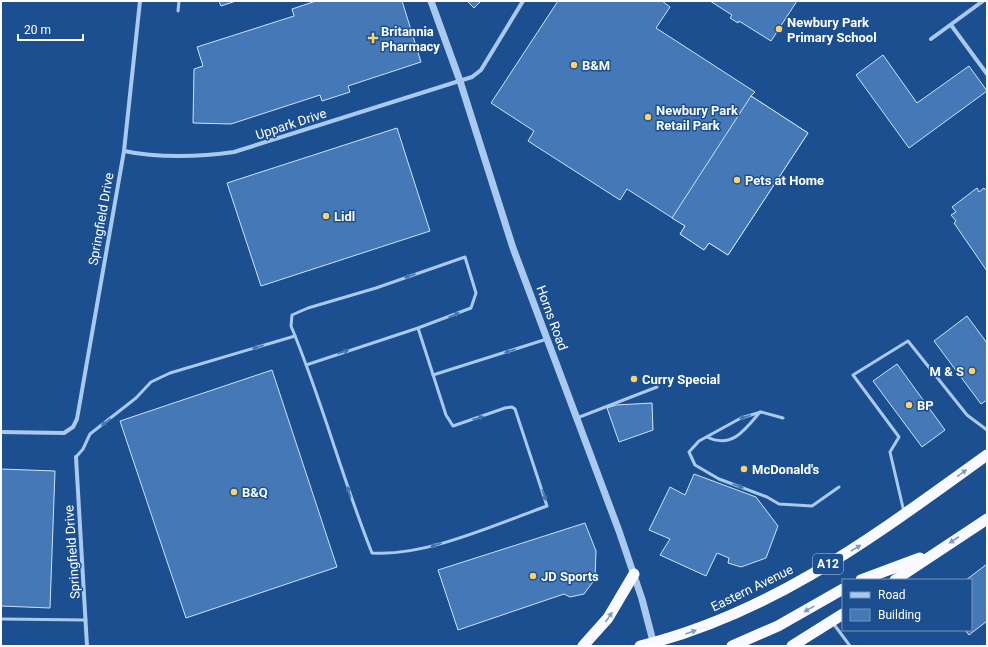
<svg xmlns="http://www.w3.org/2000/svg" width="988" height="647" viewBox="0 0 988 647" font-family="Roboto,sans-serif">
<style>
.building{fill:#4478b7;stroke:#cfe3fa}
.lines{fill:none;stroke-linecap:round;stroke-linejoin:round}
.service{stroke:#a9c9ee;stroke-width:3}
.minor{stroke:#a9c9ee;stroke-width:4}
.tertiary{stroke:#a9c9ee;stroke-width:7}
.trunk{stroke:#f8faff;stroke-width:11}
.oneway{fill:#4674ac}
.oneway2{fill:#7e9cc1}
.poi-dot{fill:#ffd166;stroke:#1b4f8f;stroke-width:1.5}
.labels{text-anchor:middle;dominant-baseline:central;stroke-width:3;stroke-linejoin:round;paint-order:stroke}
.shield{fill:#1b4f8f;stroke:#bbcadd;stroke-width:1}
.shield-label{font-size:12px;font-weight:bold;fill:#fff}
.poi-label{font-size:13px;font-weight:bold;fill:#fff;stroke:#1b4f8f;text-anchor:start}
.street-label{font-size:13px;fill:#fff;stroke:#1b4f8f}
</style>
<rect width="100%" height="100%" fill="#1b4f8f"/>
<g class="building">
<path d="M219 1H236L221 6Z"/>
<path d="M316 1H402L421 62 348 86 350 92 322 101 320 95 231 124 193 123 194 69 203 66 197 47 294 16 292 9Z"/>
<path d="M467 1H481L474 8Z"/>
<path d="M558 1H662L670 7 656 28 755 92 751 96 808 133 728 255 709 243 704 250 680 234 685 226 627 189 620 200 528 141 534 131 491 103Z"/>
<path d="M710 1H797L771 41 739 21 738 23 730 18 732 15Z"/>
<path d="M883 55 917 103 969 66 987 91 909 148 856 75Z"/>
<path d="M751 96 808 133 728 255 709 243 704 250 680 234 685 226 672 218Z"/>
<path d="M397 128 430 231 261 286 227 183Z"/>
<path d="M977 188 979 192 984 188 987 191V271L954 223 956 221 951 215 956 212 952 207Z"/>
<path d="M967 316 987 343V400L981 404 934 341Z"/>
<path d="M897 364 945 430 922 447 873 381Z"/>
<path d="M272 370 337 567 186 618 120 421Z"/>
<path d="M652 403 653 430 619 442 607 408 616 405Z"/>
<path d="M1 469 55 471 50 608 1 606Z"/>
<path d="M694 474 756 497 778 526 766 558 741 567 728 563 729 558 717 553 706 576 660 555 670 539 649 530 670 487 685 495Z"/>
<path d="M585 523 596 551 595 579 584 594 570 597 564 594 458 630 438 570Z"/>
<path d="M987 564V621L969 635 965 630H971V580H966Z"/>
</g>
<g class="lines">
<g class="service">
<path d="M178 11 179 1"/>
<path d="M306 365 418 328 446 415 453 426 505 408 512 407 515 409 547 506C497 524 425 557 372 553 342 478 322 400 291 326L292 315 308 308 376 288 465 257 476 293 471 308 418 328"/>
<path d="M433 375 547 339"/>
<path d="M577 418 657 387"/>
<path d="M783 418 761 412 741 418 699 441 689 452 695 465 719 479 767 497 779 504 812 506 839 487"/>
<path d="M707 437C732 449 745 430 760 412"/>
<path d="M76 457 83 449 90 434 136 398 151 382 170 373 295 336"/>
<path d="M904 512 890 452 899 437 853 375 908 341 967 415 987 430"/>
<path d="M1 619 86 620"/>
<path d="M833 623 850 646"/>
</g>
<g class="minor">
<path d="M951 25 987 74"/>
<path d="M931 39 983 1"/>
<path d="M124 151C157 158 200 157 234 152L472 77 481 70 523 1"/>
<path d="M1 432 64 433 73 427 77 419 124 151 140 1"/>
<path d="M76 457 87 646"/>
</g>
<path class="tertiary" d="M431 1 460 81 513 248 619 531 642 599 654 645"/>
<g class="trunk">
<path d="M861 580 920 558"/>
<path d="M895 580 987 519"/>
<path d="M583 646 608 618 634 574"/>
<path d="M640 646C774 613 877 534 987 455"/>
<path d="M732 646 778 626 843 589"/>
<path d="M792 646 843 614"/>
</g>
</g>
<defs><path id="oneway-solid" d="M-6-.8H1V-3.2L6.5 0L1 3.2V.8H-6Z"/></defs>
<g class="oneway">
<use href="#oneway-solid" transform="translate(410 276) rotate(161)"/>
<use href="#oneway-solid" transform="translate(454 315) rotate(-22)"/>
<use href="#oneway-solid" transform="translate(258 347) rotate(164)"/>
<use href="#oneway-solid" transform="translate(510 351) rotate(162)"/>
<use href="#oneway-solid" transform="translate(343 352) rotate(-17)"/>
<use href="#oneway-solid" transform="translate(745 417) rotate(162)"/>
<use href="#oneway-solid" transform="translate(478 418) rotate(-18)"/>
<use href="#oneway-solid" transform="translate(106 422) rotate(145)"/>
<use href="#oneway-solid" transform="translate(738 486) rotate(20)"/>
<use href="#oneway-solid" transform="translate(349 492) rotate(-107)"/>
<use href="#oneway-solid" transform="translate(544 495) rotate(71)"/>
<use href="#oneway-solid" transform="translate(436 545) rotate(161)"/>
</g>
<g class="oneway2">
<use href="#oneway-solid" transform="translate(962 473) rotate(-36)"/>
<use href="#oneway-solid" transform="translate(954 540) rotate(147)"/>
<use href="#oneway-solid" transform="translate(856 548) rotate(-31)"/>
<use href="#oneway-solid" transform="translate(809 609) rotate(151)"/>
<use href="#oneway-solid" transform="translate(609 617) rotate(-56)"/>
<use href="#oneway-solid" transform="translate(691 632) rotate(-20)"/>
</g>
<g class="poi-dot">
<circle cx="779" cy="29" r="4"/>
<path d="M371 32h4v4h4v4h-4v4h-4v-4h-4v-4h4z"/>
<circle cx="574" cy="65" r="4"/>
<circle cx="648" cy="117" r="4"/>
<circle cx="737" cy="180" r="4"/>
<circle cx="326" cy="216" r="4"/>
<circle cx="972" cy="371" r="4"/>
<circle cx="634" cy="379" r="4"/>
<circle cx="909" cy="405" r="4"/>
<circle cx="744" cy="469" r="4"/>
<circle cx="234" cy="492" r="4"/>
<circle cx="533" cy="576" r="4"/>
</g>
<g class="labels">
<rect class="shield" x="813" y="554" width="30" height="20" rx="3"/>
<g class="shield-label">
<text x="828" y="564">A12</text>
</g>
<g class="poi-label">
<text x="787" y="22">Newbury Park<tspan x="787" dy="15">Primary School</tspan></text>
<text x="381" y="31">Britannia<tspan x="381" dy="15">Pharmacy</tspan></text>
<text x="582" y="65">B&amp;M</text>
<text x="656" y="110">Newbury Park<tspan x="656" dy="15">Retail Park</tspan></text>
<text x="745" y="180">Pets at Home</text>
<text x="334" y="216">Lidl</text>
<text x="964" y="371" text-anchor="end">M &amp; S</text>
<text x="642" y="379">Curry Special</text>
<text x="917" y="405">BP</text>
<text x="752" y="469">McDonald's</text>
<text x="242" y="492">B&amp;Q</text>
<text x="541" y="576">JD Sports</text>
</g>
<g class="street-label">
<text transform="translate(291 124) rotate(-18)">Uppark Drive</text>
<text transform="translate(101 219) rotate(-80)">Springfield Drive</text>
<text transform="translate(552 318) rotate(70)">Horns Road</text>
<text transform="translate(72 552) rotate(-94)">Springfield Drive</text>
<text transform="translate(752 588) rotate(-26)">Eastern Avenue</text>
</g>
</g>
<rect width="988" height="647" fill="none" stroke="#ffffff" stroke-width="4"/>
<rect x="842" y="579" width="130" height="52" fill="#1b4f8f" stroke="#7695bc"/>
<rect x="850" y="592" width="20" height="6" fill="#a9c9ee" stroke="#7695bc"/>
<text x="878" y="599" font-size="12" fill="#ffffff">Road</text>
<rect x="850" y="609" width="20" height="12" fill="#4478b7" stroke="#7695bc"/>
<text x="878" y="619" font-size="12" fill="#ffffff">Building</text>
<path d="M18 34v6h65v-6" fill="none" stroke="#ffffff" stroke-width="2"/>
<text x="24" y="34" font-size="12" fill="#ffffff" stroke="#1b4f8f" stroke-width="3" paint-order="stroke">20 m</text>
</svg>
